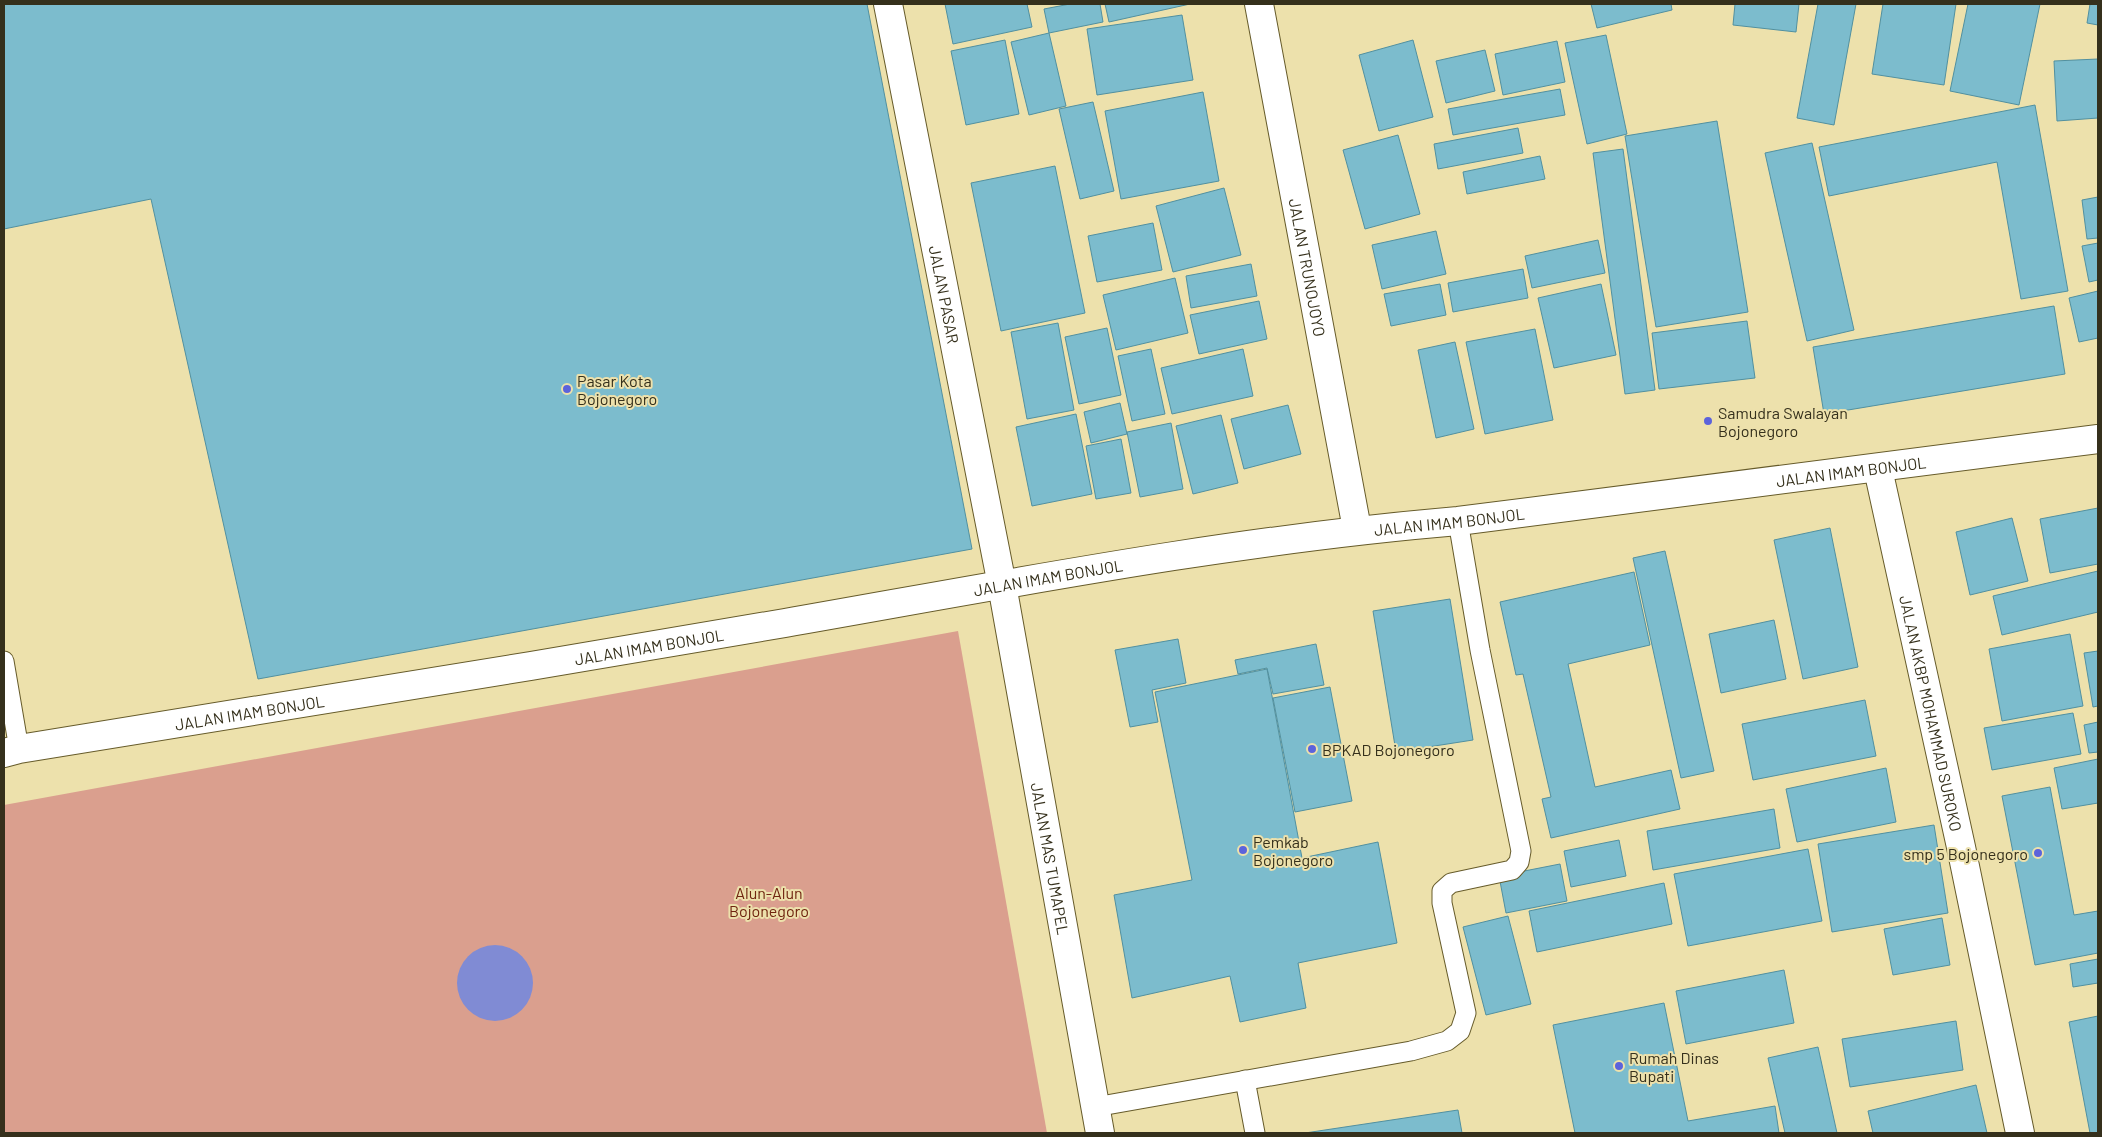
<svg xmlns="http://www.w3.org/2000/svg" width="2102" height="1137" viewBox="0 0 2102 1137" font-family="Barlow,sans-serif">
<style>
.green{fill:#da9f8e}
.water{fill:#808bd4}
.building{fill:#7cbccd;stroke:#5190a0}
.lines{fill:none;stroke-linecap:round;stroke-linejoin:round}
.service-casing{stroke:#665b2a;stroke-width:21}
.secondary-casing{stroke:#665b2a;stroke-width:30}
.service{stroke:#fff;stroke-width:19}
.secondary{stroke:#fff;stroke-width:28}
.poi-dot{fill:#5c63db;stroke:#ede1ac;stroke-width:2}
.labels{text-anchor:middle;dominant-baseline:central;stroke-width:4;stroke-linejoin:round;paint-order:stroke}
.street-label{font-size:16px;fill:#35301c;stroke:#ede1ac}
.poi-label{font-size:16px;fill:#35301c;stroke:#ede1ac;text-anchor:start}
.park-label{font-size:16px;fill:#702510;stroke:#ede1ac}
</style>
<rect width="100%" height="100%" fill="#ede1ac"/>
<path class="green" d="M958 631 1047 1133H4V805Z"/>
<circle class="water" cx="495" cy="983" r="38"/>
<g class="building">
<path d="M4 4H867L972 549 258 679 151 199 4 229Z"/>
<path d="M945 4H1027L1032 27 953 44Z"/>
<path d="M1070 4H1100L1103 22 1049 33 1044 9Z"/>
<path d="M1105 4H1190L1109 22Z"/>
<path d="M1591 4H1671L1672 10 1597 28Z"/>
<path d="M1735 4H1799L1796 32 1733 25Z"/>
<path d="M1818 4H1856L1834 125 1797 118Z"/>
<path d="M1883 4H1956L1944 85 1872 74Z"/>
<path d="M1968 4H2040L2019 105 1950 91Z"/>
<path d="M2090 4H2098V25L2087 23Z"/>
<path d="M1182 15 1193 80 1097 95 1087 29Z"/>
<path d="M1049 33 1066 106 1029 115 1011 42Z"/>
<path d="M1606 35 1627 134 1587 144 1565 43Z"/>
<path d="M1005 40 1019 114 966 125 951 51Z"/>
<path d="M1413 40 1433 117 1379 131 1359 55Z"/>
<path d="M1557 41 1565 82 1503 95 1495 54Z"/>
<path d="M1485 50 1495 91 1446 103 1436 61Z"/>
<path d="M2098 59V118L2057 121 2054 61Z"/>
<path d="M1560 89 1565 115 1453 135 1448 109Z"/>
<path d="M1203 92 1219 181 1121 199 1105 111Z"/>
<path d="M1093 102 1114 191 1080 199 1059 109Z"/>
<path d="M2035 105 2068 291 2021 299 1997 162 1829 196 1819 147Z"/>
<path d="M1717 121 1748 312 1656 327 1625 136Z"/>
<path d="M1518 128 1523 153 1438 169 1434 144Z"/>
<path d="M1398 135 1420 214 1365 229 1343 150Z"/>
<path d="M1812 143 1854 330 1807 341 1765 153Z"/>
<path d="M1623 149 1655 390 1625 394 1593 153Z"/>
<path d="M1540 156 1545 179 1467 194 1463 172Z"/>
<path d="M1055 166 1085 313 1001 331 971 183Z"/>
<path d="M1224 188 1241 255 1173 272 1156 206Z"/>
<path d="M2098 197V238L2087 239 2082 200Z"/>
<path d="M1153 223 1162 270 1097 282 1088 236Z"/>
<path d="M1436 231 1446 274 1382 289 1372 245Z"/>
<path d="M1598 240 1605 273 1532 288 1525 256Z"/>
<path d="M2098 243V280L2089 282 2082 246Z"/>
<path d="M1251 264 1257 296 1191 308 1186 276Z"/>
<path d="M1523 269 1528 298 1453 312 1448 283Z"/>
<path d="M1175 278 1188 333 1116 350 1103 295Z"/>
<path d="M1440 284 1446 315 1391 326 1384 294Z"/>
<path d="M1601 284 1616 355 1554 368 1538 298Z"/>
<path d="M2098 291V338L2079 342 2069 298Z"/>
<path d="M1259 301 1267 339 1199 354 1190 315Z"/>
<path d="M2054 306 2065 374 1824 414 1813 347Z"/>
<path d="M1747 321 1755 378 1659 389 1652 333Z"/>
<path d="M1058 323 1074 410 1027 419 1011 332Z"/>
<path d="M1107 328 1121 395 1079 404 1065 337Z"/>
<path d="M1535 329 1553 420 1485 434 1466 342Z"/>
<path d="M1455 342 1474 429 1436 438 1418 350Z"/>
<path d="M1151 349 1165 414 1132 421 1118 356Z"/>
<path d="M1243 349 1253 396 1172 414 1161 368Z"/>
<path d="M1120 403 1127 434 1091 443 1084 412Z"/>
<path d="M1288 405 1301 454 1244 469 1231 419Z"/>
<path d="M1076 414 1092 494 1032 506 1016 427Z"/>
<path d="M1221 415 1238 483 1193 494 1176 426Z"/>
<path d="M1171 423 1183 489 1140 497 1127 432Z"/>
<path d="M1121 439 1131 493 1096 499 1086 446Z"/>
<path d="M2098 508V564L2050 573 2040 519Z"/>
<path d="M2012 518 2028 581 1970 595 1956 532Z"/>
<path d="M1830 528 1858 667 1803 679 1774 540Z"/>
<path d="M1665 551 1714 771 1681 778 1633 558Z"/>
<path d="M2098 571V612L2002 635 1993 596Z"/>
<path d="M1634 572 1650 645 1568 664 1595 787 1671 770 1680 809 1551 838 1542 799 1551 797 1523 674 1516 675 1500 602Z"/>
<path d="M1450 599 1473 740 1396 752 1373 611Z"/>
<path d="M1774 620 1786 679 1721 693 1709 634Z"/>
<path d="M2070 634 2083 706 2002 721 1989 649Z"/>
<path d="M1178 639 1186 683 1152 690 1158 722 1130 727 1115 650Z"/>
<path d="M1316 644 1324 685 1273 694 1267 668 1238 674 1235 660Z"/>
<path d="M2098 651V706L2093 707 2084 653Z"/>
<path d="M1267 669 1302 858 1378 842 1397 943 1298 963 1306 1008 1240 1022 1230 976 1132 998 1114 895 1192 880 1155 692Z"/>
<path d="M1330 687 1352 801 1295 812 1273 698Z"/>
<path d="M1865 700 1876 756 1753 780 1742 724Z"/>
<path d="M2073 713 2081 754 1992 770 1984 728Z"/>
<path d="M2098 722V752L2089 753 2084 725Z"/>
<path d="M2098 759V803L2062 809 2054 768Z"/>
<path d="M1886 768 1896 822 1797 842 1786 789Z"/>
<path d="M2050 787 2074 915 2098 911V953L2035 965 2002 796Z"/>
<path d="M1774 809 1780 848 1653 870 1647 831Z"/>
<path d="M1934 825 1948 913 1832 932 1818 844Z"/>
<path d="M1619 840 1626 876 1571 887 1564 851Z"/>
<path d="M1808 849 1822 921 1688 946 1674 874Z"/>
<path d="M1560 864 1567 901 1506 913 1499 876Z"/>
<path d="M1664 883 1672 924 1537 952 1529 911Z"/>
<path d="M1508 916 1531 1004 1486 1015 1463 927Z"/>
<path d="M1942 918 1950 965 1893 975 1884 929Z"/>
<path d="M2098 959V983L2073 987 2070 964Z"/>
<path d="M1784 970 1794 1023 1686 1044 1676 991Z"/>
<path d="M1664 1003 1688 1121 1775 1106 1779 1133H1575L1553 1025Z"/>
<path d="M2098 1016V1133H2090L2069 1022Z"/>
<path d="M1956 1021 1963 1070 1850 1087 1842 1039Z"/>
<path d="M1818 1047 1837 1133H1785L1768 1058Z"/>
<path d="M1976 1085 1987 1133H1873L1868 1111Z"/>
<path d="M1458 1110 1462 1133H1305Z"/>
</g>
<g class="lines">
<defs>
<g id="service">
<path d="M4 661 19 749"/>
<path d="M1245 1080 1255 1133"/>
<path d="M1095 1107 1411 1051 1447 1041 1460 1031 1466 1013 1442 903V891L1451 883 1512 870 1519 862 1521 851 1480 650 1458 521"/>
</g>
<g id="secondary">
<path id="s1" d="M888 4 1002 585 1100 1133"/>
<path id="s2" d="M1259 4 1357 529"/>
<path id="s3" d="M1878 469 1961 847 2020 1133"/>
<path id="s4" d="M4 753 19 749C275 708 530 667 785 623 1008 584 1232 540 1458 521L2098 439"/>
</g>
</defs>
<use href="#service" class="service-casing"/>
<use href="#secondary" class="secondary-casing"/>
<use href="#service" class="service"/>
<use href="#secondary" class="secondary"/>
</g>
<g class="poi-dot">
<circle cx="567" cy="389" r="5"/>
<circle cx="1708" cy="421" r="5"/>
<circle cx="1312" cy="749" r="5"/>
<circle cx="1243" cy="850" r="5"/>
<circle cx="2038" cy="853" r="5"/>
<circle cx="1619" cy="1066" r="5"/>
</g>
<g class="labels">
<g class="street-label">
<text stroke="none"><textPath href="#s2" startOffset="268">JALAN TRUNOJOYO</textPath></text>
<text stroke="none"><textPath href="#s1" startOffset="296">JALAN PASAR</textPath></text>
<text stroke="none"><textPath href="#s4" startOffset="1869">JALAN IMAM BONJOL</textPath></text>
<text stroke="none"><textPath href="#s4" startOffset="1464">JALAN IMAM BONJOL</textPath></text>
<text stroke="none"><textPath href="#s4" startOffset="1059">JALAN IMAM BONJOL</textPath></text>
<text stroke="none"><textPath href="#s4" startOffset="654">JALAN IMAM BONJOL</textPath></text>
<text stroke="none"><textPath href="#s4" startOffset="249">JALAN IMAM BONJOL</textPath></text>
<text stroke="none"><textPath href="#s3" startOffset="250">JALAN AKBP MOHAMMAD SUROKO</textPath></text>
<text stroke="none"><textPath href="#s1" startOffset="870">JALAN MAS TUMAPEL</textPath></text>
</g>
<g class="poi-label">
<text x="577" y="380">Pasar Kota<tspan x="577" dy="18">Bojonegoro</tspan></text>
<text x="1718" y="412">Samudra Swalayan<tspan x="1718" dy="18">Bojonegoro</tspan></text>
<text x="1322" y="749">BPKAD Bojonegoro</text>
<text x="1253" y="841">Pemkab<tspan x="1253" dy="18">Bojonegoro</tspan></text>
<text x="2028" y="853" text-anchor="end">smp 5 Bojonegoro</text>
<text x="1629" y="1057">Rumah Dinas<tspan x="1629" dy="18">Bupati</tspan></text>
</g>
<g class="park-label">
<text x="769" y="892">Alun-Alun<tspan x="769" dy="18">Bojonegoro</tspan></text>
</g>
</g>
<rect width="2102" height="1137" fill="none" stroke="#35301c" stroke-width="10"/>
</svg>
